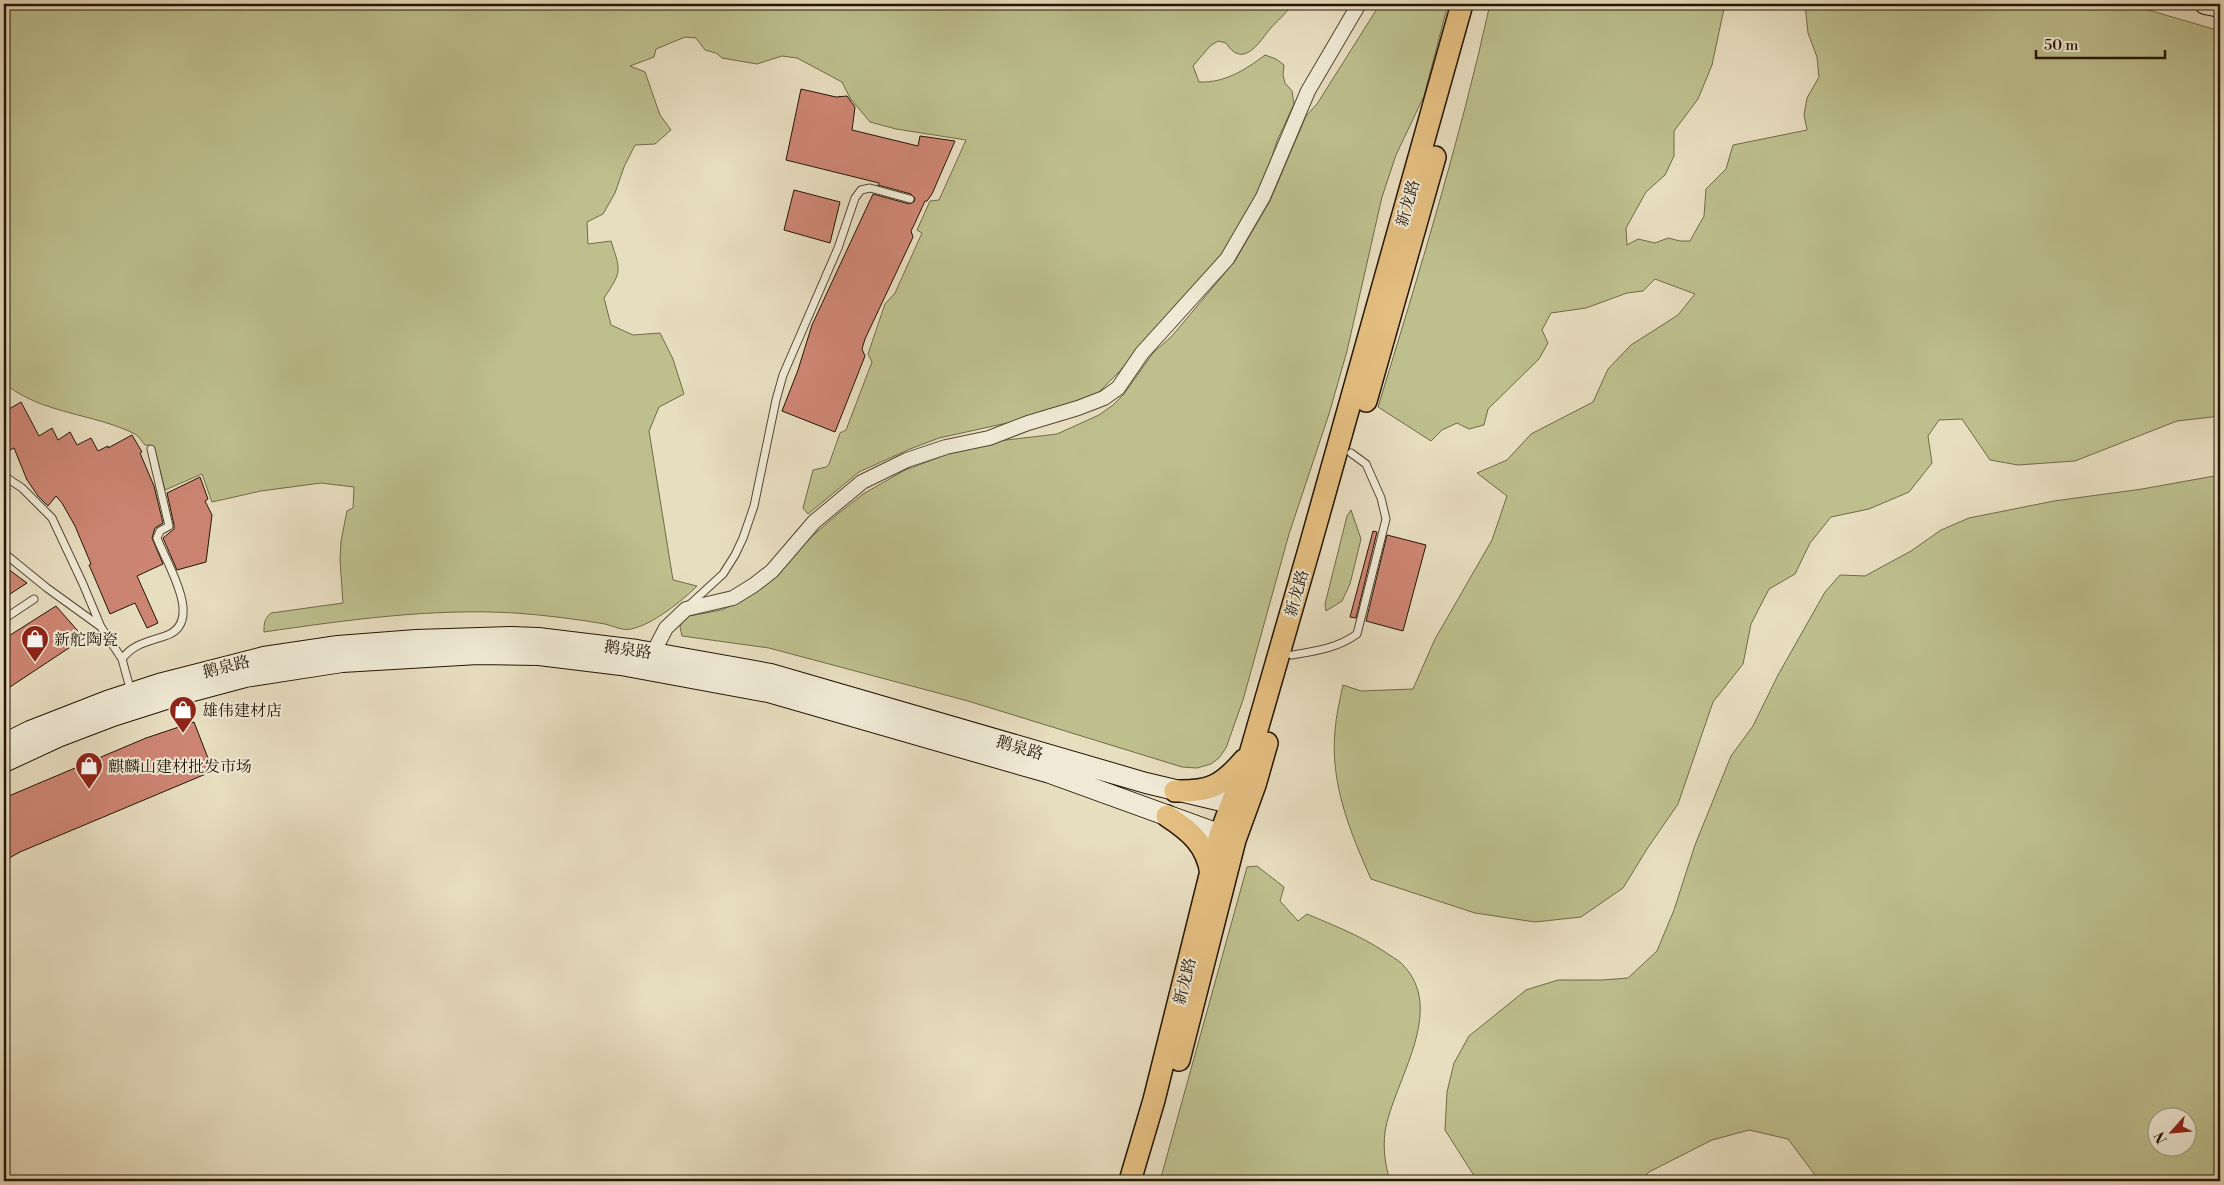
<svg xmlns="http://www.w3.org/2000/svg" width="2224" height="1185" viewBox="0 0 2224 1185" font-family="'Libre Bodoni','Noto Serif SC',serif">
<rect width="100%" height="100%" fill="#e7ddbf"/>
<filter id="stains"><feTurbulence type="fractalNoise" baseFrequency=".004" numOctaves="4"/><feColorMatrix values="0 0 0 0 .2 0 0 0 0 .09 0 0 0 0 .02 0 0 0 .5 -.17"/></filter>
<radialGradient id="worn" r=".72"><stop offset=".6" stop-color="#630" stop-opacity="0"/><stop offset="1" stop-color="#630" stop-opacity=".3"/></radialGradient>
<path fill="#bdbf8d" stroke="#706a49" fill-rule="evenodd" d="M 4,4 L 1292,4 C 1285,15 1277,21 1269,30 C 1257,46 1242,68 1226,43 L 1218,41 L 1210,46 L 1193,66 L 1199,82 C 1225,83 1245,70 1265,55 L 1276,59 L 1284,65 L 1283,75 L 1285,83 L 1292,91 L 1294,104 L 1277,141 L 1270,163 L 1256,196 L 1227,249 L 1118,373 L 1097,394 L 1016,421 L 939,438 L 910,449 L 859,472 L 808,514 L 803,508 L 813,470 L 826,467 L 829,464 L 840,433 L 846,430 L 872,362 L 868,354 L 885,304 L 895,293 L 922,233 L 917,230 L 930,201 L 939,200 L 966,140 L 896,129 L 870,122 L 850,98 L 842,82 L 797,58 L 782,56 L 757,64 L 722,58 L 716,53 L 705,50 L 696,38 L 685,37 L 656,49 L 654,57 L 630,66 L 645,72 L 660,115 L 671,130 L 655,144 L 635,145 L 624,167 L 615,193 L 603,214 L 587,222 L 588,244 L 611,241 C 621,272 622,271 604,298 L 611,325 L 633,335 L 660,333 L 673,359 L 684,394 L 659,407 L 649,431 L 673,580 L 697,586 C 682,601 652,625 631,629 C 623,631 613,626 605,624 C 576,619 544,615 515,613 C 431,608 347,620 264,632 C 264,624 264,619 271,613 L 343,603 L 340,560 L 341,541 L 347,511 L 353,508 L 354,487 L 321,483 L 261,491 L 212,502 L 202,474 L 165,490 L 155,450 L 153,446 L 145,445 C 142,442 139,436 135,434 C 93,413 41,414 4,383 Z
M 1380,4 L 1448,4 L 1424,96 L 1396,155 L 1382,197 L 1347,351 L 1329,414 L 1289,534 L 1243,700 L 1226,748 L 1219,758 L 1211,764 L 1197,768 L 1182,767 L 968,701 L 769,648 L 682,636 L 680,627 L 684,617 L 721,610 L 738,603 L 756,592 L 771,579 L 801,546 L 839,513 L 863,494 L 905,470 L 959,450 L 990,442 L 1057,434 L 1099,415 L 1113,405 L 1124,394 L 1153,353 L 1172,336 L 1235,261 L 1270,201 L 1306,116 L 1317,104 Z
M 1490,4 L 1725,4 L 1712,65 L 1698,99 L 1674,131 L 1674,156 L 1665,175 L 1646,192 L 1626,228 L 1627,245 L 1638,239 L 1655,243 L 1668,238 L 1680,241 L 1690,241 L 1704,216 L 1706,189 L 1726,169 L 1733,145 L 1807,130 L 1804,115 L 1807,98 L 1819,77 L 1817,57 L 1808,33 L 1805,4 L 2128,4 L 2220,31 L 2220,414 L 2212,417 L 2177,421 L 2075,461 L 2018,465 L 1990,460 L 1962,419 L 1939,420 L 1928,436 L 1932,463 L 1909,492 L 1869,509 L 1831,517 L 1810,543 L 1795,574 L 1769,589 L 1751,624 L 1743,664 L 1713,702 L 1678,804 L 1647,849 L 1623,888 L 1581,917 L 1535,922 L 1475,913 L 1371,879 C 1350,832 1330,783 1335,731 C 1336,715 1340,700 1343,685 L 1361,691 L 1413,689 L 1435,639 L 1492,540 L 1507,496 L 1477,473 L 1507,460 L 1531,434 L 1593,402 L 1608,369 L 1631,345 L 1678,315 L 1695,294 L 1655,279 L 1643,291 L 1627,293 L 1586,308 L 1551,313 L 1542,330 L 1548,343 L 1539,359 L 1488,409 L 1484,425 L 1469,429 L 1457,423 L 1442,430 L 1431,441 L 1378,407 C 1419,273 1460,140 1490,4 Z
M 2220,475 L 2220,1181 L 1816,1181 L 1815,1175 L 1788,1139 L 1749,1130 L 1712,1140 L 1649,1172 L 1640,1181 L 1480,1181 L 1473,1174 L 1445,1130 L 1447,1092 L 1454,1063 L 1469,1036 L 1526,990 L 1558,980 L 1602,980 L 1628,978 L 1657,951 L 1674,910 L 1695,845 L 1731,756 L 1753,726 L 1778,675 L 1825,592 L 1840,575 L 1865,576 L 1911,551 L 1941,530 L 1969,518 L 2054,501 L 2142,489 ZM 2156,1118 L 2186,1118 L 2186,1148 L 2156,1148 Z
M 1351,510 L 1361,539 L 1350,584 L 1342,601 L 1326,611 L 1325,604 L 1347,516 Z
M 1257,866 L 1284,887 L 1280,901 L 1298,921 L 1307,914 C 1335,926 1359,935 1385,952 C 1390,956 1397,959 1401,963 C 1449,1009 1393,1081 1385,1132 C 1383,1150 1385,1164 1390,1181 L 1160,1181 L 1247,867 Z"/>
<path fill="#cd8573" stroke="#241505" d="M 801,89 L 836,97 L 847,96 L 855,107 L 852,130 L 918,146 L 920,136 L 955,141 L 932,194 L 927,201 L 925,201 L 914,225 L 911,231 L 913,237 L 865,339 L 862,349 L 865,356 L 835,432 L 782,411 L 798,370 L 812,325 L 873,194 L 909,204 L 914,202 L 915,198 L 911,194 L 878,185 L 879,183 L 786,160 Z
M 794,190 L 840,202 L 830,243 L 784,230 Z
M 21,402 L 39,436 L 52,428 L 58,440 L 70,432 L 77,445 L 91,438 L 98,451 L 108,446 L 108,448 L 132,435 L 142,452 L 140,453 L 154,486 L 163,523 L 155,528 L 152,538 L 163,564 L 137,576 L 158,623 L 147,628 L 135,603 L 110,614 L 93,574 L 89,565 L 91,564 L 75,526 L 62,503 L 56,496 L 48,506 L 38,496 L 27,480 L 14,448 L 4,453 L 4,412 Z
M 200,477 L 208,499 L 205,501 L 212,515 L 206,562 L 177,570 L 163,538 L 174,529 L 174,525 L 167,493 Z
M 1373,531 L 1377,532 L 1356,618 L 1350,617 Z
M 1387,535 L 1426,545 L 1403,631 L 1366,621 Z
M 4,566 L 27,583 L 4,598 Z
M 56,606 L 84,638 L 4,691 L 4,639 Z
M 194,722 L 213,771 L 20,852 L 4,861 L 4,798 L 146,738 Z"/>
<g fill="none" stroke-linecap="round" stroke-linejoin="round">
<defs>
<path id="lane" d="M 4,476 L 22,488 L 52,518 L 83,584 L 101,627 L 122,659 L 131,692
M 4,553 L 47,588 L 101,627
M 687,607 L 723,574 L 735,555 L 743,538 L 754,506 L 776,400 L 783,375 L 838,248 L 855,198 L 861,190 L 870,188 L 910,199
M 4,619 L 34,599
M 1292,655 C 1316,651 1338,648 1357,634 L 1386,519 L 1381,498 L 1366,464 L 1351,453
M 122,659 C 133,644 147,642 165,636 C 206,623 166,563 157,538 L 160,531 L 169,526 L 151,449"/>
<path id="street" d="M 653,653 L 666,628 L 686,609 L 733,598 L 754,585 L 772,571 L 814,522 L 862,482 L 907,460 L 946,447 L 989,438 L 1028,423 L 1078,408 L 1104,398 L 1118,388 L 1142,353 L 1227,259 L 1263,197 L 1308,91 L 1359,4"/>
<path id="secondary" d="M 2205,4 L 2220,7
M 4,744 L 30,731 L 107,701 L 159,684 L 264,657 L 338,646 L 416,640 L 512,637 L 538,638 L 637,650 L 771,674 L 1146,783 L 1247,807
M 4,762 L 58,737 L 113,716 L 185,693 L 245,677 L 342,662 L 478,654 L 539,655 L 621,665 L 768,692 L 1050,773 L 1235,840"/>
<path id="primary" d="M 1366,401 L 1435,157
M 1175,791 C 1209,792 1222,786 1244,760
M 1167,816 C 1190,831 1207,845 1211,874
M 1179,1060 L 1235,840 L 1255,785 L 1267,743
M 1130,1181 L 1154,1100 L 1220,835 L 1250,754 L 1310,546 L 1462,4"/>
</defs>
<use href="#lane" stroke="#554734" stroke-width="9"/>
<use href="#street" stroke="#554734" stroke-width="16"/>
<use href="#secondary" stroke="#241505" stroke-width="22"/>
<use href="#primary" stroke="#241505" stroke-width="24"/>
<use href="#lane" stroke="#efe9d5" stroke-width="7"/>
<use href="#street" stroke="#efe9d5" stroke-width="14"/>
<use href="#secondary" stroke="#efe9d5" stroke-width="20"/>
<use href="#primary" stroke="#e4be80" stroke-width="21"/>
</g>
<defs>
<symbol id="shop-pin" viewBox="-11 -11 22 30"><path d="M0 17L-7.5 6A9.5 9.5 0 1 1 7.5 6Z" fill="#8f2418" stroke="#efe9d5"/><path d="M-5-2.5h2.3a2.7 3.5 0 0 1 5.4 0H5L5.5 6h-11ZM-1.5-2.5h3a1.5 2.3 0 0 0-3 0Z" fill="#fff"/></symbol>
</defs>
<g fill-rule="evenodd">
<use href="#shop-pin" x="19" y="623" width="32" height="43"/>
<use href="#shop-pin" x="167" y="694" width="32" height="43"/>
<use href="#shop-pin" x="73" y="750" width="32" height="43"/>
</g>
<g text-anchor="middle" stroke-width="4" stroke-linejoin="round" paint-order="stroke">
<g font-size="16" fill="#241505" stroke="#efe9d5">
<text transform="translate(1407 203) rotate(-74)" y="6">新龙路</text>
<text transform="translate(1296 593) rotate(-74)" y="6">新龙路</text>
<text transform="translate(628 649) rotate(8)" y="6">鹅泉路</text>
<text transform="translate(226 666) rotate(-14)" y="6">鹅泉路</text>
<text transform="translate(1020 747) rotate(17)" y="6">鹅泉路</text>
<text transform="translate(1184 981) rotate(-76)" y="6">新龙路</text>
</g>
<g font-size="16" fill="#241505" stroke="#efe9d5" text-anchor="start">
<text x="54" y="645">新舵陶瓷</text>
<text x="202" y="716">雄伟建材店</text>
<text x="108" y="772">麒麟山建材批发市场</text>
</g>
</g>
<rect width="2224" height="1185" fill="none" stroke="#e7ddbf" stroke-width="20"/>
<rect x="5" y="5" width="2214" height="1175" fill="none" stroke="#241505" stroke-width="2.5"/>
<rect x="10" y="10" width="2204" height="1165" fill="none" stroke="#241505"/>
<g transform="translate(2172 1132) rotate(243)"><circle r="24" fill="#efe9d5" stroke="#9e9482"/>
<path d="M0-4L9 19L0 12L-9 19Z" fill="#8f2418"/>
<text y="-8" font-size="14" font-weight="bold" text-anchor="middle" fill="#241505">N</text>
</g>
<path d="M2036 50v8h129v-8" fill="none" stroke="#241505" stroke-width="2.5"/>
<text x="2044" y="50" font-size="15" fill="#241505" stroke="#efe9d5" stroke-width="4" paint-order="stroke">50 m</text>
<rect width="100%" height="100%" filter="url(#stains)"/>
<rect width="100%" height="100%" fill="url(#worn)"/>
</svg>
